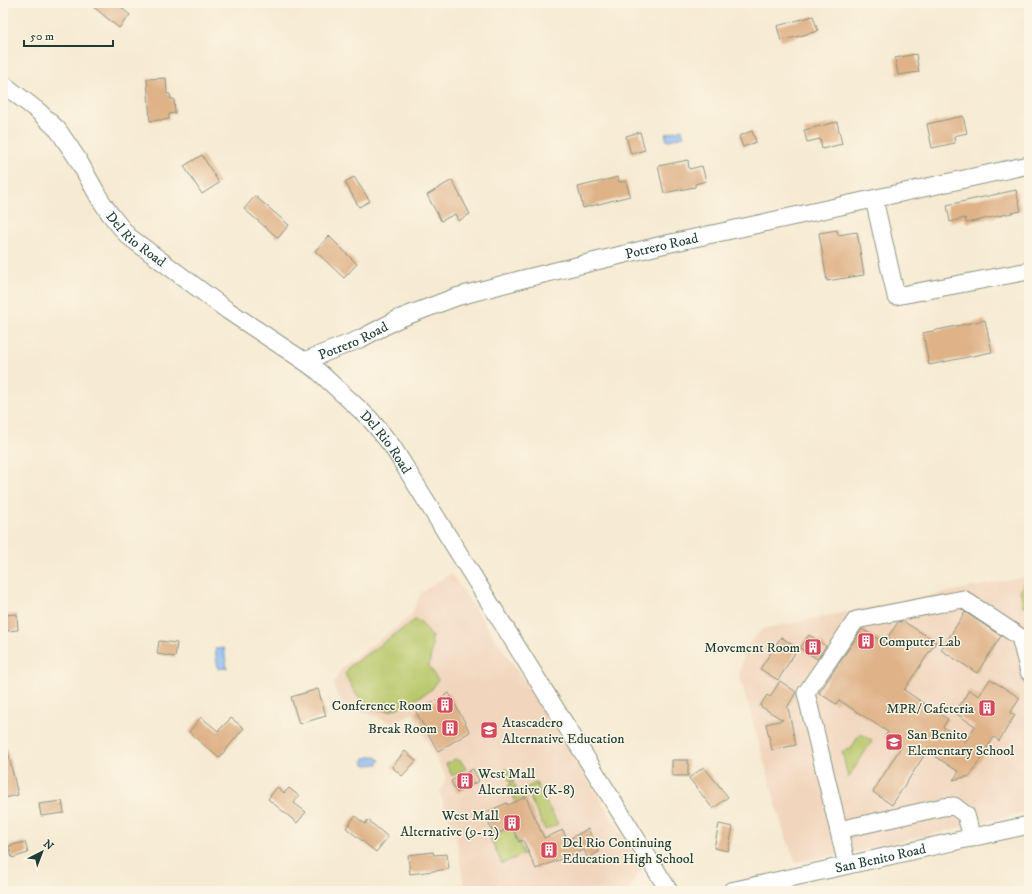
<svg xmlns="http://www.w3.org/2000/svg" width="1032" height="894" viewBox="0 0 1032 894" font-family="'IM FELL DW Pica',serif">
<rect width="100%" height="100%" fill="#fcf5e5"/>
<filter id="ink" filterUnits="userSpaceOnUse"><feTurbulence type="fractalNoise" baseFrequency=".025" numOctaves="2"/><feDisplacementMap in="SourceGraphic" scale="8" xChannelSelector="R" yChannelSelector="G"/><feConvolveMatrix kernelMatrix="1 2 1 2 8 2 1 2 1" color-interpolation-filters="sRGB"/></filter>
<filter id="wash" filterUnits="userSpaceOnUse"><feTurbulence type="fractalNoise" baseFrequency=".012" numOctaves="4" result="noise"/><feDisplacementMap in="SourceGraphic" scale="16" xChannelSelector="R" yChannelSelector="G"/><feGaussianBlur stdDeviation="0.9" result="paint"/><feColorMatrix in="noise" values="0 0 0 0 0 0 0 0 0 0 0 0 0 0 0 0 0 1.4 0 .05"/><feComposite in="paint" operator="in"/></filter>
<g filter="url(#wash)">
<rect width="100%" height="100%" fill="#f6ead2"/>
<path fill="#f1d5bd" d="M 451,573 L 562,737 L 643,868 L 627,891 L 465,891 L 455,829 L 446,813 L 440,792 L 446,777 L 413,713 L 392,723 L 342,703 L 337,694 L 334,684 L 338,674 L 345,665 L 411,616 L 421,593 Z
M 1029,576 L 1029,811 L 863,850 L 796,862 L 784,832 L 739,673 L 747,645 L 762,629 Z"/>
<path fill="#b8c86b" stroke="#6c8250" d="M 1029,582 L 1029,606 L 1023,606 L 1020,589 L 1025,583 Z
M 415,620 L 421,622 L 432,637 L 432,647 L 429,666 L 438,680 L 432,689 L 413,701 L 390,711 L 372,709 L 355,693 L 345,674 L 350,666 Z
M 860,733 L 872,741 L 848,778 L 842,751 L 851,749 Z
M 455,759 L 461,761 L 466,769 L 452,776 L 446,764 Z
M 506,769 L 508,770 L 517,790 L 519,791 L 536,783 L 558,824 L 545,830 L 529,796 L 516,802 L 508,786 L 511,784 L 505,771 Z
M 513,827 L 524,854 L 502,864 L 490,837 Z"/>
<path fill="#88b7f3" stroke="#547a94" d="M 682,129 L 684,136 L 667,141 L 665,134 Z
M 224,648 L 227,668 L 218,669 L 215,649 Z
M 376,756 L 380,760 L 378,764 L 367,765 L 364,764 L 363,761 L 364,758 Z"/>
<g id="blocks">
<path fill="#dfb288" d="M 89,3 L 116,3 L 130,15 L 119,28 Z
M 813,16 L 818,31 L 781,41 L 777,26 Z
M 916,54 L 919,72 L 898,75 L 895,58 Z
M 166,78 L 167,94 L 170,94 L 171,99 L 174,99 L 175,113 L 169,114 L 169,119 L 150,121 L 147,79 Z
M 963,116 L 967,133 L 954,136 L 955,143 L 932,148 L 927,124 Z
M 837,122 L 842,144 L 822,149 L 820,139 L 807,142 L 804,130 Z
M 752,131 L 756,142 L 743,147 L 739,136 Z
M 640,132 L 645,150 L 631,154 L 626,136 Z
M 202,155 L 219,183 L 202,194 L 184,166 Z
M 688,160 L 689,169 L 702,166 L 706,181 L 695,184 L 695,187 L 664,193 L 658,166 Z
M 354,177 L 370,201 L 359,207 L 345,182 Z
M 618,177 L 619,182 L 626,181 L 630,196 L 583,208 L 578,187 Z
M 452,180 L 470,214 L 458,221 L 455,214 L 441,221 L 427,195 Z
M 1016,190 L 1021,211 L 966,223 L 965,218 L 950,222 L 947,205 Z
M 255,196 L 289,225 L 278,238 L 244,209 Z
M 837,230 L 838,235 L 857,232 L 864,275 L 827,281 L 819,233 Z
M 329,236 L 357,264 L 344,278 L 315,251 Z
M 985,320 L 992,352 L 929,365 L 923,333 Z
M 965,612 L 1001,636 L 977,673 L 941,650 Z
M 17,614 L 18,630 L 7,631 L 5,615 Z
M 903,621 L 936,642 L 904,690 L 948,719 L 943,727 L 965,742 L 975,726 L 955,713 L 969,690 L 979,696 L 990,679 L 1020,698 L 1010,713 L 1015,715 L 999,741 L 994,737 L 970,776 L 953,780 L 959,772 L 927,751 L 892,805 L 873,792 L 901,747 L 885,737 L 888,732 L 839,700 L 836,704 L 819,693 L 862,629 L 884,643 L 898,622 Z
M 809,635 L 826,646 L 817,659 L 800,648 Z
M 781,637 L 798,648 L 778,680 L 760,669 Z
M 159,641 L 177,643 L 175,657 L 157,654 Z
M 780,681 L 796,692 L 787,708 L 788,708 L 796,745 L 772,750 L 766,724 L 783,720 L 760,706 L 767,695 L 770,697 Z
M 318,689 L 326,716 L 299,724 L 291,697 Z
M 449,693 L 470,732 L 438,751 L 416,712 Z
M 201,717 L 218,731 L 231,718 L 244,728 L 219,758 L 189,732 Z
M 7,748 L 18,795 L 5,798 L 3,790 L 3,749 Z
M 405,751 L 416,761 L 402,776 L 392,767 Z
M 672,760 L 688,760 L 688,776 L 672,776 Z
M 704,767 L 728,797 L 713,809 L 689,778 Z
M 473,769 L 479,781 L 457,793 L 451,781 Z
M 277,787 L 284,793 L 289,788 L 299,796 L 294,803 L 306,812 L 297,823 L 268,799 Z
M 526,797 L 544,838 L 563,830 L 567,840 L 588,829 L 599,852 L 588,858 L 584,850 L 536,869 L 523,840 L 519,842 L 512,827 L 494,835 L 484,813 L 507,803 L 508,805 Z
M 62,801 L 64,813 L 41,816 L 39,804 Z
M 355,816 L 365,824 L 368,820 L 388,837 L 376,852 L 346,828 Z
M 719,824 L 733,827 L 728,851 L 714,848 Z
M 25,842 L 28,853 L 12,858 L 9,846 Z
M 433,852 L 434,855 L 447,854 L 449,869 L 410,874 L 408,855 Z"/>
</g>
</g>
<g filter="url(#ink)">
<use href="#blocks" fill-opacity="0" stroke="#8a9483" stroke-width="1"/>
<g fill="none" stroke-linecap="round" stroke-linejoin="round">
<defs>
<g id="minor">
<path id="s1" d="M 3,84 L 38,111 L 58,130 L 77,158 L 100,199 L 110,214 L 128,236 L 227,310 L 304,361 L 319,372 L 370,419 L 392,446 L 669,891"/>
<path d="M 874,199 L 896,296 L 1029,271"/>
<path id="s2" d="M 304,361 L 360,339 L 398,319 L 456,297 L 523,279 L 662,245 L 1029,165"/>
<path d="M 839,830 L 943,807 L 954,806 L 966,815 L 972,838"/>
<path d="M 847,865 L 806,693 L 856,620 L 963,599 L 1020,637 L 1029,672"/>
<path id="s3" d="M 731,891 L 1029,825"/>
</g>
</defs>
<use href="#minor" stroke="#8a9483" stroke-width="19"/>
<use href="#minor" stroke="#fff" stroke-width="17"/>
</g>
</g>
<defs>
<symbol id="building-square" viewBox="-11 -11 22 22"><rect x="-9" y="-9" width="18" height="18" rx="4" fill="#d1495b" stroke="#fcf5e5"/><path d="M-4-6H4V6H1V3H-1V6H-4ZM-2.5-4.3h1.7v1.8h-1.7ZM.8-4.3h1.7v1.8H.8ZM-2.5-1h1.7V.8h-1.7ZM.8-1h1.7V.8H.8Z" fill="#fff"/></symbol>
<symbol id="school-square" viewBox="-11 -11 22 22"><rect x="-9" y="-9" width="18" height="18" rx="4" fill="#d1495b" stroke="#fcf5e5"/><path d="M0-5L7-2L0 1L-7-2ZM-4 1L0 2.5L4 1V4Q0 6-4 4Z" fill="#fff"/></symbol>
</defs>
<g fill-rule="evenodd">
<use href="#building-square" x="856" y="631" width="20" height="20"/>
<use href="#building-square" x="803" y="637" width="20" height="20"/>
<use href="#building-square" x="435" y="695" width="20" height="20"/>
<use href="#building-square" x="977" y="698" width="20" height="20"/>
<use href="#building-square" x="440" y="718" width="20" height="20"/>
<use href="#school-square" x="479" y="720" width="20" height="20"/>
<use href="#school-square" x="884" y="732" width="20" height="20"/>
<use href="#building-square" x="455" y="771" width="20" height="20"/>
<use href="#building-square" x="502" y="813" width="20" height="20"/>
<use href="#building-square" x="539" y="840" width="20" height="20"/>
</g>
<g text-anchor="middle" stroke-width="3" stroke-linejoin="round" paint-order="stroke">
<g font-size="14" fill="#1f3d34" stroke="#fcf5e5">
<text dy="5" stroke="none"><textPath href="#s1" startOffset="207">Del Rio Road</textPath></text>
<text dy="5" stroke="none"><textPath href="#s2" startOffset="377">Potrero Road</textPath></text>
<text dy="5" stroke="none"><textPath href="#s2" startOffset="53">Potrero Road</textPath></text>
<text dy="5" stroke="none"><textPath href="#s1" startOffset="531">Del Rio Road</textPath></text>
<text dy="5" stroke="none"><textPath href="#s3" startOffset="153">San Benito Road</textPath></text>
</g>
<g font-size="14" fill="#1f3d34" stroke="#fcf5e5" text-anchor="start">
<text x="879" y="646">Computer Lab</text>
<text x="800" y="652" text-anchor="end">Movement Room</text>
<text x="432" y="710" text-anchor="end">Conference Room</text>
<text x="974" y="713" text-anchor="end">MPR/ Cafeteria</text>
<text x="502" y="727">Atascadero<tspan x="502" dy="16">Alternative Education</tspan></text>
<text x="437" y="733" text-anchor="end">Break Room</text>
<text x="907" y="739">San Benito<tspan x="907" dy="16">Elementary School</tspan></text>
<text x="478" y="778">West Mall<tspan x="478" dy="16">Alternative (K-8)</tspan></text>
<text x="499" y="820" text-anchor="end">West Mall<tspan x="499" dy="16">Alternative (9-12)</tspan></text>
<text x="562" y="847">Del Rio Continuing<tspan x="562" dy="16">Education High School</tspan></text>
</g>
</g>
<rect width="1032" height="894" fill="none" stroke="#fcf5e5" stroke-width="16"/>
<g transform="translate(42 852) rotate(42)" stroke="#fcf5e5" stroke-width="3" paint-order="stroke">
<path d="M0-3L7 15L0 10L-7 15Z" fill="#1f3d34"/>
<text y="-6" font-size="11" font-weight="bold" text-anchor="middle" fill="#1f3d34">N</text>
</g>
<path d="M24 40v6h89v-6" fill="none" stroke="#1f3d34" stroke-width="2"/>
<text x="30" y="40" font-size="12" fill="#1f3d34" stroke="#fcf5e5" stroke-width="3" paint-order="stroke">50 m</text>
</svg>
